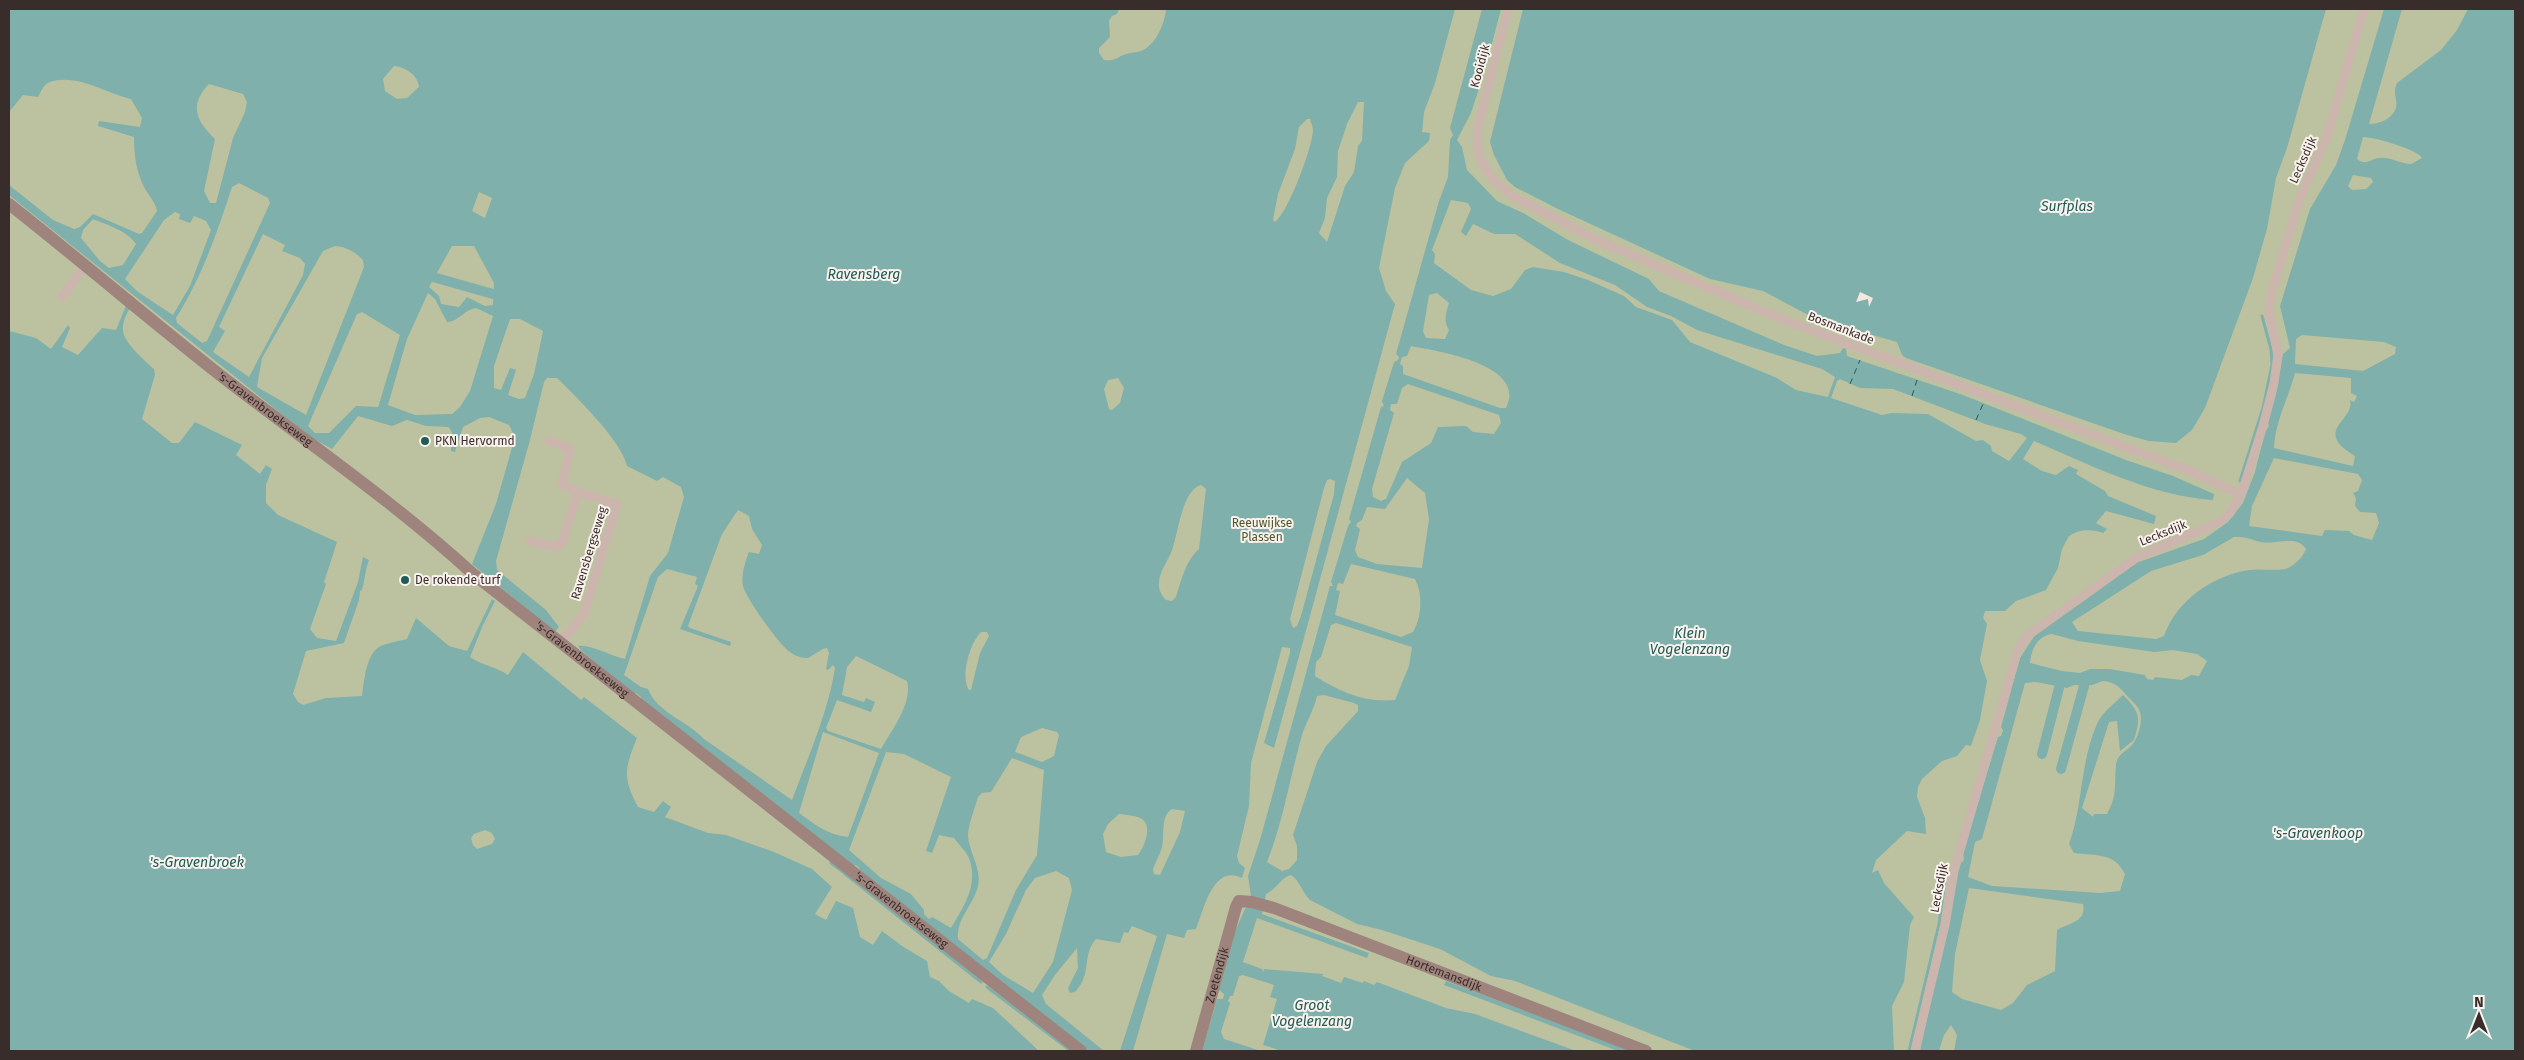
<svg xmlns="http://www.w3.org/2000/svg" width="2524" height="1060" viewBox="0 0 2524 1060" font-family="'Fira Sans',sans-serif">
<rect width="100%" height="100%" fill="#f3e7e0"/>
<path fill="#bcc2a0" d="M 9,9 L 2515,9 L 2515,1051 L 9,1051 Z"/>
<path fill="#7fb0ab" fill-rule="evenodd" d="M 9,9 L 1119,9 L 1117,14 L 1112,16 L 1109,21 L 1110,37 L 1099,48 L 1099,53 L 1104,60 C 1114,62 1117,57 1126,54 C 1132,52 1139,53 1145,49 C 1157,42 1165,22 1166,9 L 1455,9 L 1435,83 L 1424,112 L 1422,132 L 1430,133 L 1429,141 L 1405,163 L 1395,188 L 1379,268 L 1386,291 L 1395,304 L 1274,748 L 1264,743 L 1290,653 L 1290,648 L 1282,647 L 1251,763 L 1249,806 L 1237,856 L 1239,863 L 1245,868 L 1242,878 C 1213,864 1204,909 1196,929 L 1187,930 L 1184,938 L 1167,934 L 1133,1051 L 1120,1051 L 1157,936 L 1132,926 L 1128,933 L 1124,932 L 1120,943 L 1096,939 C 1081,956 1093,973 1075,992 L 1070,993 L 1068,988 L 1078,968 L 1077,948 L 1055,975 L 1042,995 L 1046,1004 L 1104,1051 L 1089,1051 L 860,873 L 860,869 L 856,865 L 852,866 L 641,701 L 641,697 L 636,693 L 633,695 L 582,651 L 578,646 C 591,644 610,656 625,659 L 650,576 L 668,553 L 684,497 L 681,487 L 663,477 L 657,481 L 627,466 C 621,440 577,398 557,378 L 547,378 L 544,382 L 530,440 L 496,561 L 497,570 L 546,610 L 559,627 L 555,632 L 472,564 L 496,504 L 515,437 L 509,425 L 489,417 L 480,418 L 463,427 L 455,452 L 451,451 L 452,433 L 449,427 L 426,426 L 407,420 L 392,426 L 358,416 L 332,449 L 314,439 L 284,416 L 9,195 L 9,185 L 53,220 L 74,229 L 80,227 L 93,214 L 139,234 L 142,233 L 157,211 C 155,201 149,196 144,187 C 136,171 134,154 134,137 L 98,126 L 99,121 L 140,127 L 142,118 L 131,99 C 106,93 76,73 50,82 C 44,84 41,91 38,97 L 23,95 L 9,112 ZM 394,66 C 405,67 418,75 419,87 L 407,98 L 397,99 L 385,91 L 383,79 ZM 209,84 L 243,94 L 247,102 L 245,112 L 233,138 L 216,203 L 210,203 L 204,191 L 215,139 C 197,121 188,106 209,84 ZM 1358,102 L 1364,102 L 1362,141 L 1358,146 L 1354,172 L 1345,186 L 1327,242 L 1319,233 L 1325,218 L 1327,198 L 1337,177 L 1338,151 L 1347,124 ZM 1307,119 L 1310,119 C 1311,123 1313,127 1313,131 C 1312,148 1288,213 1275,222 L 1273,220 L 1278,194 L 1295,149 L 1299,127 ZM 239,183 L 268,198 L 270,203 L 207,341 L 202,343 L 177,323 L 176,318 C 202,277 217,233 232,187 ZM 479,192 L 492,198 L 485,218 L 472,211 ZM 175,212 L 180,214 L 179,219 L 190,223 L 194,216 L 206,221 L 211,230 L 190,286 L 173,315 L 138,292 L 125,279 L 164,220 ZM 93,219 C 107,225 128,231 136,244 L 123,265 L 109,268 L 100,261 L 81,238 L 83,230 ZM 263,234 L 285,245 L 282,251 L 300,258 L 305,264 L 303,275 L 249,377 L 213,352 L 225,331 L 219,327 ZM 335,246 C 347,247 355,252 363,260 L 364,267 L 306,415 L 257,387 L 262,358 L 323,251 ZM 452,246 L 474,246 L 494,283 L 493,305 L 485,306 L 467,297 L 459,307 L 441,304 L 439,296 L 429,287 ZM 428,293 L 435,299 L 447,322 C 458,322 465,309 476,308 L 493,316 L 470,391 L 460,407 L 452,414 L 415,415 L 388,405 L 407,339 ZM 362,312 L 400,335 L 379,404 L 378,407 L 356,406 L 329,433 L 315,433 L 308,426 L 357,314 ZM 510,319 L 520,319 L 543,331 L 534,374 L 525,398 L 519,399 L 508,395 L 516,370 L 510,368 L 501,390 L 494,388 L 494,366 ZM 1118,378 L 1124,388 L 1120,403 L 1112,410 L 1109,409 L 1104,389 L 1108,380 ZM 1330,479 L 1335,481 L 1334,494 L 1301,616 L 1297,626 L 1293,628 L 1290,619 L 1324,488 L 1327,480 ZM 1201,485 L 1206,489 L 1199,549 C 1186,560 1181,581 1176,597 L 1172,601 L 1166,600 C 1162,596 1158,589 1159,583 C 1159,572 1168,561 1172,550 C 1178,534 1182,490 1201,485 ZM 738,510 L 749,516 L 752,529 L 762,545 L 759,554 L 749,552 C 745,562 741,575 743,586 C 746,598 779,645 790,652 C 795,656 801,658 808,658 L 823,649 L 827,648 L 829,653 L 826,669 L 828,670 L 833,665 L 835,668 C 828,713 808,757 792,800 L 704,739 C 688,721 657,713 648,689 L 641,687 L 624,675 L 658,577 L 667,569 L 697,577 L 695,584 L 698,586 L 680,629 L 730,646 L 731,642 L 690,628 L 688,626 L 722,534 ZM 981,632 L 987,632 L 989,636 L 980,653 L 971,690 L 969,690 C 960,676 970,643 981,632 ZM 856,656 L 907,681 C 913,703 891,731 881,749 L 828,731 L 826,728 L 837,700 L 871,712 L 875,702 L 866,698 L 864,702 L 842,695 L 847,667 ZM 1042,728 L 1057,732 L 1059,735 L 1054,756 L 1042,762 L 1015,752 L 1021,737 ZM 823,732 L 879,753 L 848,837 C 828,835 814,824 799,813 ZM 886,752 L 904,754 L 951,777 L 926,851 L 932,853 L 939,835 L 954,838 C 959,845 968,853 970,861 C 978,886 963,908 951,928 L 932,917 L 929,919 L 924,914 L 924,910 L 911,894 L 881,878 L 849,850 ZM 1012,758 L 1044,770 L 1037,855 L 1016,890 L 987,958 L 983,960 L 958,939 C 956,919 974,904 978,886 C 982,867 968,852 968,834 C 969,822 975,808 978,797 L 982,793 L 991,792 ZM 1172,809 L 1185,811 L 1180,832 L 1160,875 L 1154,874 L 1153,869 C 1156,862 1160,854 1162,847 C 1165,835 1160,816 1172,809 ZM 1119,814 C 1126,815 1136,815 1142,819 C 1153,827 1144,847 1138,855 L 1121,857 L 1106,852 L 1103,834 L 1108,824 ZM 1056,871 L 1069,878 L 1072,890 L 1053,962 L 1033,993 L 1003,975 L 989,962 L 1006,934 L 1026,890 L 1035,878 Z
M 1482,9 L 1501,9 L 1485,70 L 1471,113 L 1457,140 L 1462,147 L 1467,170 L 1497,201 L 1523,213 L 1568,240 L 1649,279 L 1659,291 L 1784,345 L 1817,356 L 1840,353 L 1843,348 L 1846,349 L 1847,356 L 1963,395 L 2126,460 L 2173,476 L 2214,494 L 2213,500 C 2152,496 2090,465 2034,441 L 2023,459 L 2042,471 L 2056,475 L 2069,466 L 2078,470 L 2076,474 L 2105,491 L 2108,496 L 2156,516 L 2154,524 L 2106,511 L 2096,523 L 2107,529 L 2103,533 C 2092,529 2079,529 2069,536 L 2062,549 L 2058,568 L 2046,590 L 2016,601 L 2005,611 L 1985,611 L 1983,618 L 1987,624 L 1980,660 L 1987,681 L 1980,720 L 1971,746 L 1966,745 L 1957,756 L 1942,761 L 1922,779 L 1918,787 L 1917,797 L 1925,818 L 1926,834 L 1907,831 L 1876,860 L 1872,873 L 1878,870 L 1884,883 L 1914,917 L 1910,925 L 1904,982 L 1892,1006 L 1894,1051 L 1695,1051 L 1515,981 L 1491,976 L 1440,949 L 1382,930 L 1357,924 L 1310,900 C 1302,892 1300,881 1291,875 C 1280,878 1276,890 1266,894 L 1262,914 L 1369,953 L 1367,958 L 1257,918 L 1243,962 L 1262,969 L 1263,972 L 1264,969 L 1323,974 L 1322,976 L 1341,983 L 1344,977 L 1363,983 L 1364,981 L 1374,985 L 1377,982 L 1446,1008 L 1475,1014 L 1576,1051 L 1282,1051 L 1263,1045 L 1277,999 L 1270,997 L 1274,985 L 1243,975 L 1239,976 L 1233,996 L 1230,996 L 1228,1001 L 1230,1003 L 1221,1032 L 1224,1039 L 1261,1051 L 1202,1051 L 1217,999 L 1223,999 L 1224,994 L 1219,990 L 1235,931 L 1251,896 L 1248,876 L 1260,840 L 1330,586 L 1333,586 L 1331,582 L 1348,526 L 1351,522 L 1349,519 L 1381,407 L 1384,406 L 1382,401 L 1394,362 L 1398,360 L 1399,357 L 1396,354 L 1439,201 L 1448,177 L 1450,140 L 1453,135 L 1450,128 ZM 1451,200 L 1468,203 L 1471,209 L 1461,232 L 1466,236 L 1473,224 L 1494,234 L 1515,234 L 1560,263 L 1615,285 L 1647,307 L 1671,316 L 1697,330 L 1822,369 L 1835,377 L 1828,397 L 1796,390 L 1777,378 L 1690,342 L 1672,320 L 1636,307 L 1624,296 L 1588,280 L 1564,272 L 1533,267 L 1525,270 L 1511,289 L 1493,296 L 1471,290 L 1434,263 L 1435,254 L 1432,250 ZM 1437,293 L 1449,303 C 1446,313 1443,321 1449,330 L 1445,339 L 1426,338 L 1423,331 L 1429,295 ZM 1411,346 C 1436,351 1528,364 1506,408 L 1500,408 L 1403,374 L 1403,366 L 1400,364 L 1402,357 L 1407,356 ZM 1840,379 L 1860,388 L 1893,389 L 1985,424 L 2021,434 L 2027,438 L 2009,461 L 1992,451 L 1991,446 L 1983,440 L 1976,441 L 1928,414 L 1892,413 L 1882,415 L 1831,398 L 1837,381 ZM 1408,384 L 1499,415 L 1501,423 L 1494,434 L 1473,432 L 1466,426 L 1438,427 L 1431,443 L 1402,462 L 1386,499 L 1381,501 L 1373,497 L 1372,489 L 1394,413 L 1390,410 L 1391,404 L 1397,404 L 1402,388 ZM 1407,478 L 1425,493 L 1429,519 L 1422,568 L 1377,564 L 1358,557 L 1355,550 L 1360,529 L 1356,526 L 1357,523 L 1362,520 L 1367,507 L 1385,509 ZM 1351,564 L 1415,579 C 1423,594 1422,617 1413,632 L 1401,637 L 1335,615 L 1340,591 L 1336,590 L 1338,583 L 1343,584 ZM 1336,623 L 1412,647 L 1409,666 L 1395,700 C 1365,703 1340,692 1315,676 L 1316,662 L 1321,657 L 1331,625 ZM 1324,695 L 1354,703 L 1358,705 L 1358,711 L 1326,746 L 1317,762 L 1293,835 L 1297,846 L 1297,860 L 1289,869 L 1282,871 L 1267,862 C 1283,822 1290,777 1302,735 C 1306,722 1314,710 1317,696 Z
M 1523,9 L 2326,9 L 2287,148 L 2276,178 L 2267,229 L 2253,278 L 2205,408 L 2192,430 L 2176,443 L 2149,441 L 2127,435 L 1906,358 L 1902,355 L 1897,342 L 1862,332 L 1856,328 L 1843,330 L 1831,327 L 1763,291 L 1710,279 L 1558,209 L 1515,187 L 1507,180 L 1494,155 L 1490,142 Z
M 2384,9 L 2402,9 L 2369,124 C 2380,124 2392,119 2396,108 C 2398,99 2392,94 2397,83 L 2441,50 L 2457,30 L 2468,9 L 2515,9 L 2515,1051 L 1954,1051 L 1957,1035 L 1951,1025 L 1944,1035 L 1939,1051 L 1920,1051 L 1960,864 L 1964,860 L 1963,852 L 1998,737 L 2001,736 L 2003,730 L 2001,727 L 2020,658 L 2035,635 L 2136,563 L 2204,539 L 2228,522 L 2243,503 L 2255,472 L 2265,432 L 2269,426 L 2268,423 L 2276,394 L 2283,354 L 2290,348 L 2280,306 L 2310,209 L 2336,165 L 2345,140 ZM 2363,137 C 2374,137 2417,149 2422,158 L 2411,164 C 2401,164 2389,156 2379,158 C 2370,159 2367,166 2357,159 ZM 2353,175 L 2371,178 L 2373,182 L 2366,189 L 2352,190 L 2348,186 ZM 2302,335 L 2384,342 L 2396,347 L 2395,354 L 2363,371 L 2295,364 L 2296,339 ZM 2295,373 L 2351,378 L 2351,393 L 2357,396 L 2354,402 L 2350,400 C 2356,420 2311,430 2355,456 L 2353,466 L 2274,448 C 2275,422 2288,399 2295,373 ZM 2274,458 L 2358,474 L 2362,480 L 2358,491 L 2353,493 L 2356,498 L 2355,506 L 2360,512 L 2376,513 L 2379,523 L 2372,540 L 2354,535 L 2349,531 L 2325,530 L 2322,536 L 2249,526 L 2252,506 ZM 2234,537 C 2248,537 2248,539 2261,542 C 2274,545 2297,534 2306,549 C 2303,557 2296,564 2288,568 C 2278,572 2261,568 2249,570 C 2212,576 2177,600 2164,636 L 2156,639 L 2078,631 L 2072,622 L 2151,571 L 2203,555 ZM 2052,634 L 2078,641 L 2154,652 L 2173,650 L 2197,654 L 2207,661 L 2199,676 L 2191,675 L 2182,680 L 2155,677 L 2153,680 L 2147,679 L 2145,675 L 2110,669 L 2090,669 L 2080,673 L 2062,671 L 2030,663 C 2031,650 2037,636 2052,634 ZM 2103,681 C 2116,682 2120,688 2128,697 C 2132,701 2138,706 2140,712 C 2143,721 2138,738 2132,745 C 2126,752 2117,754 2116,765 C 2114,785 2118,794 2107,814 L 2094,814 L 2093,817 L 2082,808 L 2109,722 L 2117,721 L 2120,751 L 2134,740 C 2141,717 2140,712 2123,695 C 2114,704 2102,712 2097,724 C 2080,762 2083,806 2069,844 L 2074,853 C 2096,856 2114,852 2125,874 L 2120,891 L 2100,893 L 1992,886 L 1968,877 L 1975,842 L 1982,839 L 2025,683 L 2036,682 L 2067,688 L 2074,685 L 2092,685 ZM 1969,888 L 2083,904 C 2087,922 2069,923 2057,930 L 2055,971 L 2027,985 L 2013,1003 L 2001,1010 L 1962,999 L 1952,992 L 1955,954 Z
M 127,303 L 130,307 C 127,314 122,322 123,330 C 123,342 145,361 154,369 L 155,375 L 142,419 L 172,443 L 179,443 L 195,422 L 242,445 L 236,455 L 260,474 L 266,465 L 272,469 L 266,485 L 266,503 L 278,515 L 337,542 L 324,582 L 326,584 L 310,629 L 317,638 L 336,641 L 358,582 L 363,557 L 369,560 C 365,570 365,580 362,590 L 360,591 L 359,600 L 344,643 L 306,651 L 293,694 L 298,702 L 303,705 L 326,698 L 362,696 C 364,682 366,655 379,647 C 387,643 399,641 407,639 L 416,618 L 449,646 L 467,651 L 492,599 L 495,601 L 483,625 L 470,657 C 483,666 495,666 508,675 L 523,652 L 581,700 L 584,697 L 637,738 C 625,768 622,777 638,807 L 654,812 L 663,801 L 671,807 L 665,817 L 708,833 L 726,835 L 774,852 L 812,869 L 832,887 L 815,914 L 826,920 L 836,901 L 853,908 L 860,937 L 873,945 L 882,931 L 902,946 L 927,961 L 930,977 L 939,981 L 949,991 L 969,1003 L 972,999 L 993,1008 L 1039,1051 L 9,1051 L 9,331 L 36,338 L 51,349 L 68,325 L 70,328 L 62,347 L 78,355 L 102,328 L 116,330 ZM 485,830 L 492,833 L 495,839 L 492,844 L 477,849 L 473,845 L 471,838 L 474,834 Z
M 1446,981 L 1633,1051 L 1618,1051 L 1444,985 Z"/>
<path fill="#f3e7e0" d="M 1860,292 L 1873,298 L 1869,307 L 1868,299 L 1856,302 Z"/>
<g fill="none" stroke-linecap="round" stroke-linejoin="round">
<path stroke="#7fb0ab" stroke-width="3" d="M 2240,481 L 2263,408 L 2272,365 L 2271,349 L 2262,316
M 831,863 L 843,872
M 844,873 L 981,982
M 987,987 L 1071,1051
M 1909,1051 L 1939,924 L 1946,873"/>
<path stroke="#7fb0ab" stroke-width="10" d="M 433,277 L 493,294
M 2042,754 L 2059,688
M 2061,769 L 2084,686"/>
<path stroke="#205b56" stroke-width="1" stroke-dasharray="6 5" stroke-linecap="butt" d="M 1850,384 L 1860,360
M 1912,396 L 1917,380
M 1976,420 L 1983,404"/>
<path stroke="#cbb5ac" stroke-width="9" d="M 1508,9 L 1477,130 L 1478,151 L 1482,162 L 1495,182 L 1514,197 L 1599,241 L 1784,320 L 2193,472 L 2241,495
M 62,297 L 85,266
M 549,441 L 570,449 L 562,484 L 578,492 L 617,504 L 584,614 L 561,642
M 530,541 L 557,547 L 562,542 L 578,492
M 1915,1051 L 1945,925 L 1954,871 L 2018,649 L 2027,636 L 2136,558 L 2221,521 L 2230,513 L 2241,495 L 2263,426 L 2274,383 L 2278,354 L 2269,312 L 2271,294 L 2299,200 L 2326,139 L 2364,9"/>
<g stroke="#9f847d" stroke-width="12">
<path id="s1" d="M 9,204 C 80,260 149,319 220,375 C 305,441 393,501 472,573 L 1081,1051"/>
<path id="s2" d="M 1196,1051 L 1236,907 L 1239,901 L 1252,902 L 1274,908 L 1646,1051"/>
</g>
</g>
<g fill="#205b56" stroke="#faf2ed" stroke-width="2">
<circle cx="425" cy="441" r="5"/>
<circle cx="405" cy="580" r="5"/>
</g>
<g text-anchor="middle" stroke-width="4" stroke-linejoin="round" paint-order="stroke">
<g font-size="12" fill="#392d2b" stroke="#faf2ed">
<text transform="translate(1480 66) rotate(-75)" y="4">Kooidijk</text>
<text transform="translate(2303 160) rotate(-66)" y="4">Lecksdijk</text>
<text transform="translate(1841 328) rotate(21)" y="4">Bosmankade</text>
<text dy="4" stroke="none"><textPath href="#s1" startOffset="328">'s-Gravenbroekseweg</textPath></text>
<text transform="translate(2163 533) rotate(-22)" y="4">Lecksdijk</text>
<text transform="translate(589 553) rotate(-73)" y="4">Ravensbergseweg</text>
<text dy="4" stroke="none"><textPath href="#s1" startOffset="732">'s-Gravenbroekseweg</textPath></text>
<text transform="translate(1939 888) rotate(-79)" y="4">Lecksdijk</text>
<text dy="4" stroke="none"><textPath href="#s1" startOffset="1138">'s-Gravenbroekseweg</textPath></text>
<text dy="4" stroke="none"><textPath href="#s2" startOffset="374">Hortemansdijk</textPath></text>
<text dy="4" stroke="none"><textPath href="#s2" startOffset="79">Zoetendijk</textPath></text>
</g>
<g font-size="12" fill="#392d2b" stroke="#faf2ed" text-anchor="start">
<text x="435" y="445">PKN Hervormd</text>
<text x="415" y="584">De rokende turf</text>
</g>
<g font-size="12" fill="#4e572e" stroke="#faf2ed">
<text x="1262" y="527">Reeuwijkse<tspan x="1262" dy="14">Plassen</tspan></text>
</g>
<g font-size="14" font-style="italic" fill="#205b56" stroke="#faf2ed">
<text x="2067" y="211">Surfplas</text>
<text x="864" y="279">Ravensberg</text>
<text x="1690" y="638">Klein<tspan x="1690" dy="16">Vogelenzang</tspan></text>
<text x="2318" y="838">'s-Gravenkoop</text>
<text x="197" y="867">'s-Gravenbroek</text>
<text x="1312" y="1010">Groot<tspan x="1312" dy="16">Vogelenzang</tspan></text>
</g>
</g>
<rect width="2524" height="1060" fill="none" stroke="#392d2b" stroke-width="20"/>
<g transform="translate(2479 1015)" stroke="#faf2ed" stroke-width="4" paint-order="stroke">
<path d="M0-4L9 19L0 12L-9 19Z" fill="#392d2b"/>
<text y="-8" font-size="14" font-weight="bold" text-anchor="middle" fill="#392d2b">N</text>
</g>
</svg>
